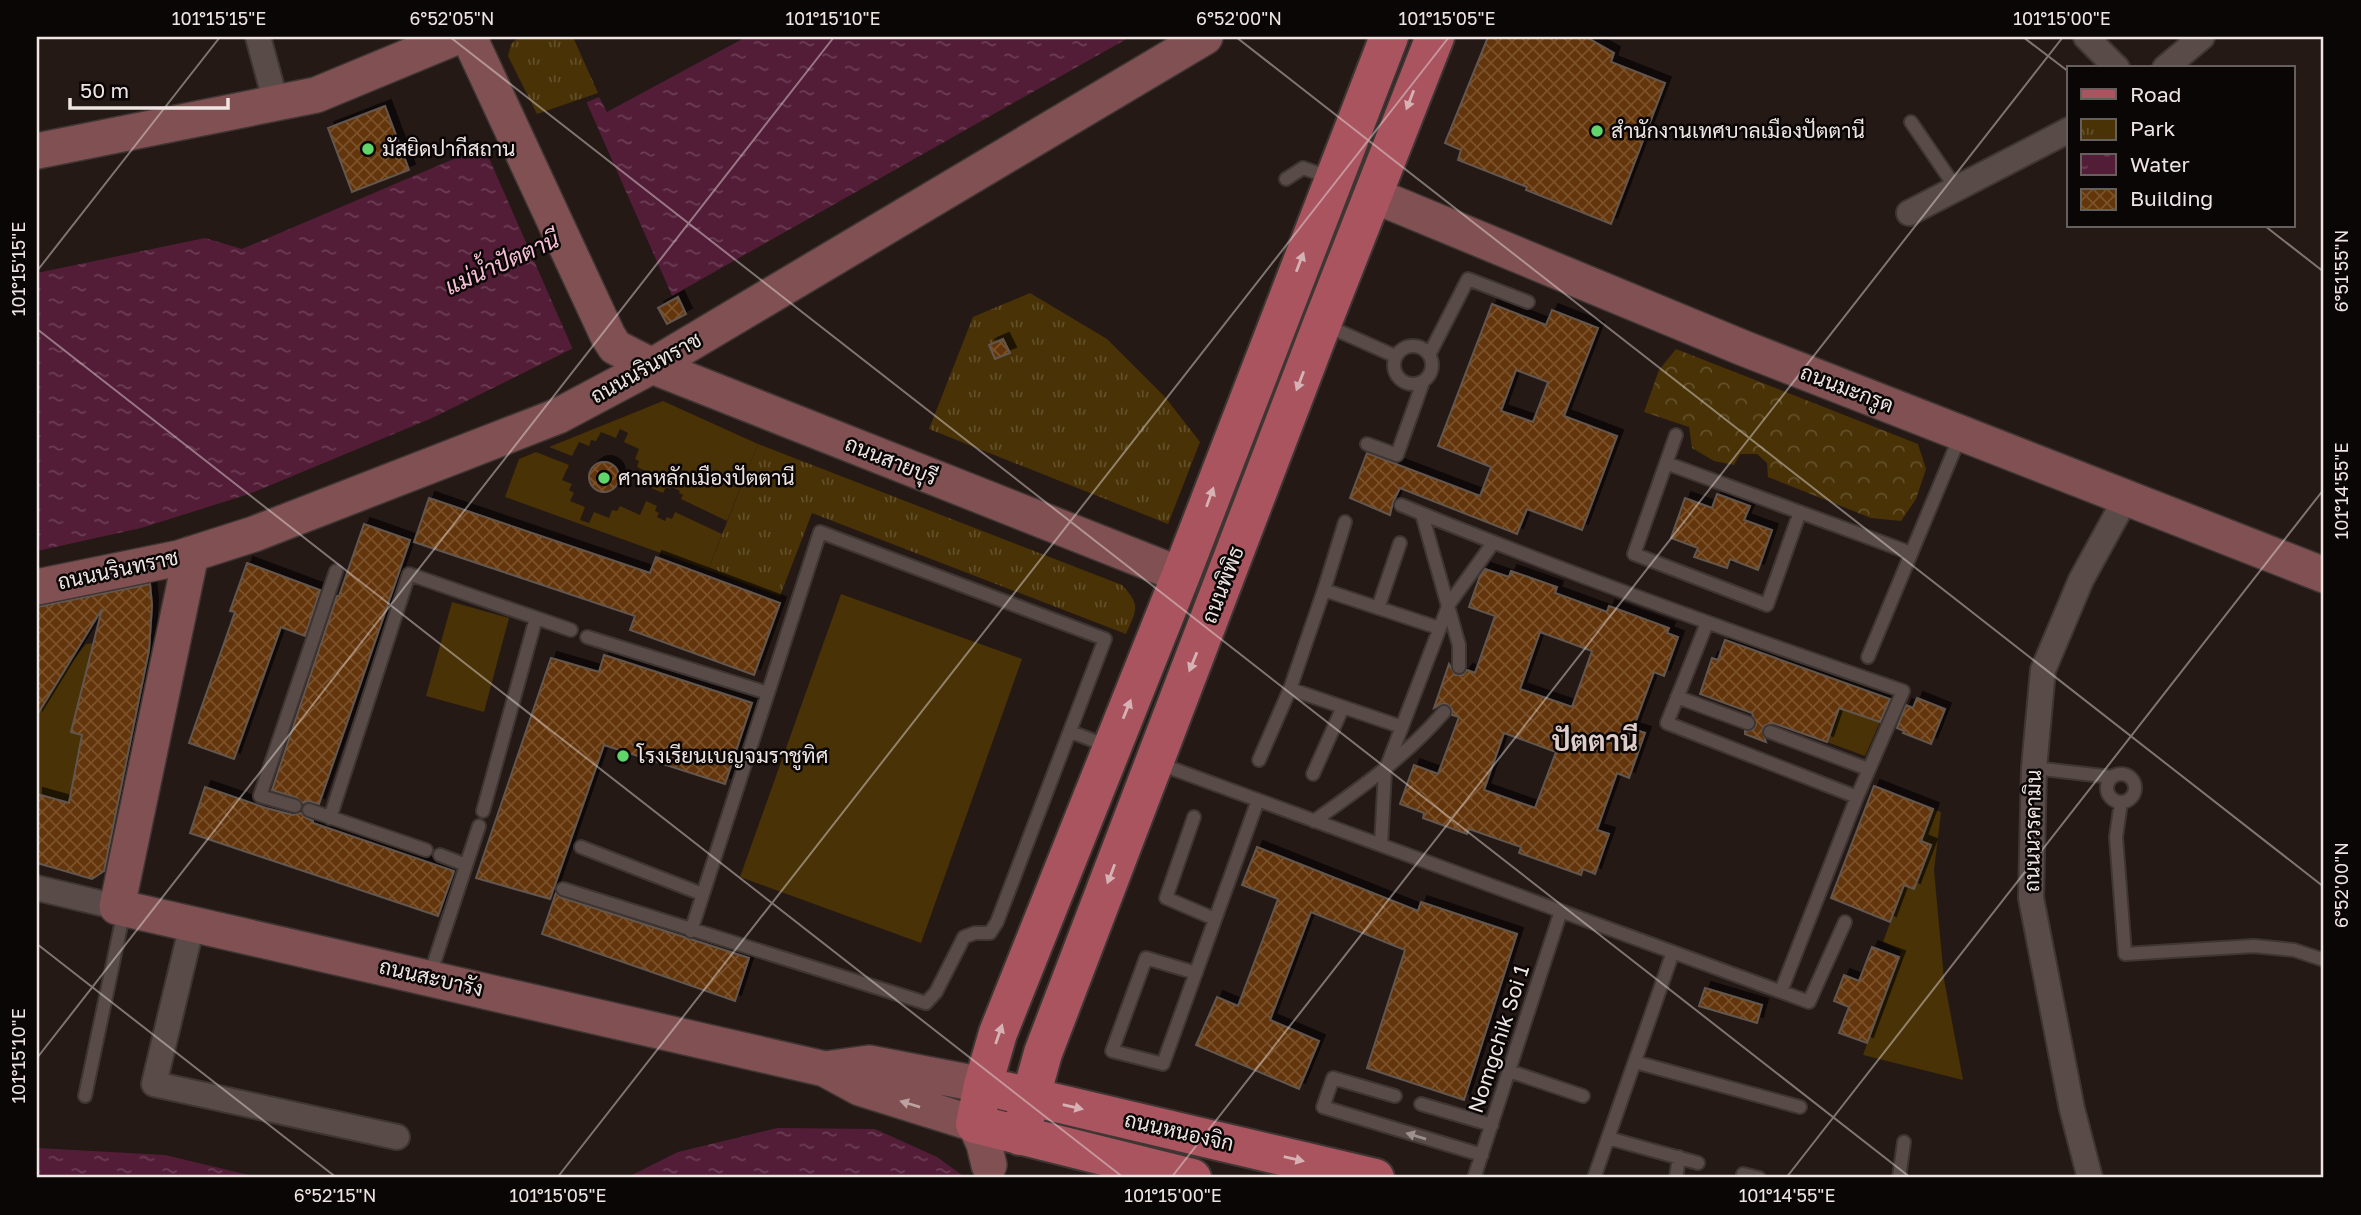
<svg xmlns="http://www.w3.org/2000/svg" width="2361" height="1215" viewBox="0 0 2361 1215" font-family="'Golos Text',Sarabun,sans-serif">
<defs>
<pattern id="forest-crowns" width="20" height="18" patternUnits="userSpaceOnUse" patternTransform="scale(1.75)"><rect width="20" height="18" fill="#483206"/><path d="M2 6a3 3 0 1 1 6 0M12 15a3 3 0 1 1 6 0" fill="none" stroke="#63502a"/></pattern>
<pattern id="park-tufts" width="24" height="20" patternUnits="userSpaceOnUse" patternTransform="scale(1.75)"><rect width="24" height="20" fill="#483206"/><path d="M3 7l-1-3M5 7V3M7 7l1-3M15 17l-1-3M17 17v-4M19 17l1-3" fill="none" stroke="#63502a"/></pattern>
<pattern id="water-ripples" width="26" height="14" patternUnits="userSpaceOnUse" patternTransform="scale(1.75)"><rect width="26" height="14" fill="#531d38"/><path d="M2 4q2-2 4 0t4 0M15 11q2-2 4 0t4 0" fill="none" stroke="#6c3e55"/></pattern>
<pattern id="building-cross-hatch" width="8" height="8" patternUnits="userSpaceOnUse" patternTransform="scale(1.75)"><rect width="8" height="8" fill="#643508"/><path d="M0 0l8 8M0 8l8-8" fill="none" stroke="#7a522c"/></pattern>
<filter id="shadow"><feDropShadow dx="6" dy="-6" stdDeviation="0" flood-color="#0009"/></filter>
</defs>
<rect width="100%" height="100%" fill="#251916"/>
<path fill="#483206" d="M 663,401 L 758,444 L 727,521 L 681,499 L 683,495 L 679,493 L 680,491 L 672,487 L 670,489 L 666,487 L 663,493 L 651,488 L 656,476 L 637,467 L 639,461 L 635,459 L 639,449 L 624,442 L 628,433 L 620,429 L 616,438 L 601,432 L 596,441 L 591,440 L 589,446 L 579,442 L 572,456 L 549,447 Z
M 536,452 L 569,465 L 562,480 L 572,484 L 569,490 L 574,493 L 570,501 L 585,507 L 580,520 L 589,523 L 594,512 L 609,518 L 612,510 L 617,511 L 620,506 L 640,515 L 646,501 L 657,506 L 655,511 L 659,513 L 657,517 L 665,521 L 667,517 L 672,519 L 675,512 L 722,534 L 708,570 L 505,497 L 519,459 Z
M 841,594 L 1022,659 L 921,943 L 740,877 Z
M 452,602 L 509,618 L 484,712 L 426,696 Z
M 94,643 L 82,735 L 69,803 L 37,794 L 37,715 L 62,674 L 86,644 Z
M 1839,708 L 1880,722 L 1865,756 L 1827,742 Z
M 1933,809 L 1941,812 L 1934,870 L 1944,979 L 1963,1080 L 1863,1055 L 1901,951 L 1883,942 L 1904,885 L 1914,889 L 1931,846 L 1921,841 Z"/>
<path fill="url(#forest-crowns)" d="M 1676,349 L 1918,444 L 1926,469 L 1916,499 L 1901,521 L 1871,518 L 1768,477 L 1767,463 L 1757,454 L 1740,454 L 1734,465 L 1714,461 L 1692,448 L 1689,427 L 1644,412 L 1659,370 Z"/>
<path fill="url(#park-tufts)" d="M 519,37 L 573,37 L 598,93 L 537,114 L 508,56 L 511,44 Z
M 1030,293 L 1107,339 L 1165,397 L 1200,442 L 1168,524 L 929,429 L 973,317 Z
M 758,444 L 1122,585 C 1142,606 1136,610 1126,634 L 812,513 L 780,596 L 708,570 Z"/>
<path fill="url(#water-ripples)" d="M 746,37 L 1130,37 L 624,323 L 432,418 L 249,494 L 141,528 L 37,551 L 37,273 L 205,238 L 242,249 L 599,97 L 607,112 Z
M 777,1128 L 875,1129 L 937,1157 L 966,1178 L 626,1178 L 678,1152 Z
M 37,1148 L 165,1155 L 261,1178 L 37,1178 Z"/>
<path fill="#251916" d="M 585,99 L 674,300 L 574,352 L 482,142 Z"/>
<path fill="url(#building-cross-hatch)" stroke="#62574f" stroke-width="2" fill-rule="evenodd" filter="url(#shadow)" d="M 1488,37 L 1586,37 L 1614,53 L 1611,62 L 1665,83 L 1611,224 L 1526,190 L 1527,187 L 1458,160 L 1461,150 L 1445,143 Z
M 385,106 L 409,170 L 352,192 L 328,128 Z
M 678,297 L 686,314 L 667,324 L 658,308 Z
M 1492,304 L 1546,325 L 1552,310 L 1598,328 L 1564,416 L 1617,436 L 1582,530 L 1527,509 L 1517,534 L 1400,488 L 1393,502 L 1390,515 L 1350,498 L 1367,453 L 1480,496 L 1491,467 L 1438,446 ZM 1516,370 L 1548,382 L 1533,422 L 1501,411 Z
M 1003,339 L 1010,353 L 995,359 L 989,345 Z
M589 477a15 15 0 1 1 30 0a15 15 0 1 1-30 0Z
M 1717,494 L 1750,506 L 1744,520 L 1772,530 L 1758,570 L 1730,559 L 1727,568 L 1694,557 L 1698,548 L 1671,538 L 1685,498 L 1712,508 Z
M 429,498 L 650,573 L 656,557 L 780,603 L 754,675 L 630,630 L 635,616 L 414,542 Z
M 364,524 L 410,540 L 319,804 L 308,801 L 303,803 L 297,798 L 272,790 L 337,596 L 339,596 Z
M 247,563 L 320,590 L 305,636 L 281,627 L 234,759 L 189,743 L 235,612 L 230,611 Z
M 1485,569 L 1509,577 L 1511,571 L 1557,587 L 1555,593 L 1607,612 L 1609,606 L 1669,628 L 1667,633 L 1678,637 L 1664,676 L 1654,672 L 1633,729 L 1645,733 L 1629,778 L 1617,773 L 1597,830 L 1609,834 L 1595,874 L 1583,869 L 1581,875 L 1519,853 L 1521,847 L 1469,829 L 1467,834 L 1423,818 L 1424,813 L 1400,804 L 1414,765 L 1438,774 L 1459,717 L 1452,715 L 1452,709 L 1447,704 L 1441,704 L 1434,708 L 1449,664 L 1455,675 L 1463,675 L 1467,670 L 1475,673 L 1495,616 L 1469,607 L 1480,576 ZM 1540,632 L 1592,651 L 1572,707 L 1520,689 ZM 1504,733 L 1556,752 L 1535,808 L 1484,790 Z
M 150,584 L 152,605 L 149,650 L 104,871 L 92,879 L 37,863 L 37,794 L 69,803 L 82,735 L 71,732 L 102,609 L 37,715 L 37,607 Z
M 1725,640 L 1890,699 L 1880,722 L 1839,708 L 1827,742 L 1773,723 L 1765,725 L 1762,730 L 1766,742 L 1745,734 L 1745,731 L 1753,730 L 1756,725 L 1752,713 L 1700,694 L 1712,658 L 1718,660 Z
M 604,655 L 752,703 L 725,784 L 604,745 L 550,899 L 476,878 L 551,658 L 599,672 Z
M 1917,698 L 1945,709 L 1931,744 L 1903,733 L 1904,731 L 1897,728 L 1906,705 L 1913,708 Z
M 1874,786 L 1933,809 L 1921,841 L 1931,845 L 1914,889 L 1904,885 L 1890,922 L 1831,898 Z
M 205,787 L 266,808 L 293,815 L 301,813 L 306,818 L 313,821 L 313,823 L 454,871 L 438,916 L 190,833 Z
M 1257,847 L 1418,911 L 1421,902 L 1517,934 L 1464,1100 L 1367,1068 L 1405,950 L 1311,912 L 1270,1020 L 1319,1041 L 1299,1089 L 1196,1045 L 1217,997 L 1238,1006 L 1278,899 L 1242,885 Z
M 556,893 L 560,897 L 749,958 L 735,1001 L 542,934 Z
M 1872,947 L 1899,957 L 1867,1043 L 1839,1033 L 1849,1007 L 1834,1001 L 1844,975 L 1859,981 Z
M 1705,988 L 1762,1005 L 1757,1023 L 1699,1006 Z"/>
<g fill="none" stroke-linecap="round" stroke-linejoin="round">
<defs>
<path id="lane" d="M 1911,122 L 1956,188
M 1286,179 L 1303,168 L 1329,177
M 1325,325 L 1395,356
M1394 365a19 19 0 1 1 38 0a19 19 0 1 1-38 0Z
M 1429,355 L 1468,279 L 1528,302
M 1676,435 L 1634,554 L 1767,605 L 1800,512
M 1367,444 L 1397,455 L 1423,382
M 1666,463 L 1911,553
M 1401,505 C 1566,573 1734,633 1903,691 L 1857,797 L 1781,991
M 1422,514 L 1459,645 L 1459,667
M 1324,590 L 1345,522
M 1378,608 L 1400,543
M 1707,623 L 1667,723 L 1857,797
M 587,637 L 768,693
M 1868,657 L 1961,434
M 1677,697 L 1748,723
M 1402,727 L 1290,689 L 1324,590 L 1439,628
M 1071,732 L 1108,746
M 1770,732 L 1868,769
M 1259,760 L 1290,689
M 1157,763 L 1809,1002 L 1845,922
M 2034,768 L 2112,777
M 1313,774 L 1343,707
M2107 788a14 14 0 1 1 28 0a14 14 0 1 1-28 0Z
M 2121,802 L 2116,837 L 2125,954 L 2254,946 L 2294,950 L 2324,960
M 295,806 L 260,796 L 336,571
M 309,810 L 426,850
M 483,811 L 536,618
M 1194,817 L 1166,898 L 1215,919
M 330,818 L 409,574 L 571,630
M 1314,821 C 1362,787 1405,757 1444,712
M 1381,845 L 1385,771 L 1449,604 L 1493,543
M 581,847 L 702,894
M 440,855 L 466,865
M 563,889 L 926,1003 L 936,992 L 964,937 L 975,933 L 990,933 L 997,922 L 1105,639 L 820,532 L 691,931
M 1196,973 L 1146,958 L 1112,1051 L 1163,1064 C 1195,976 1226,888 1258,800
M 430,975 L 479,826
M 1635,1062 L 1800,1107
M 1509,1071 L 1583,1096
M 85,1096 L 124,911
M 1395,1096 L 1333,1078 L 1323,1107 L 1482,1155
M 1421,1104 L 1492,1125
M 1608,1138 L 1698,1163
M 1743,1174 L 1759,1178
M 1474,1178 L 1561,911
M 1594,1178 L 1673,952
M 1676,1178 L 1679,1157
M 1899,1178 L 1904,1142"/>
<path id="street" d="M 258,37 L 276,103
M 2086,37 L 2117,68
M 2165,68 L 2202,37
M 1909,213 L 2069,130
M 37,888 L 117,907
M 192,925 L 154,1084 L 397,1137
M 2090,1178 L 2072,1109 L 2031,898 L 2034,768 L 2043,670 L 2081,580 L 2126,498"/>
<path id="secondary" d="M 469,37 L 608,336 L 615,347 L 652,366 L 1181,575
M 37,151 L 316,95 L 456,37
M 1373,195 L 1743,348 L 2324,575
M 191,554 L 117,907 L 825,1069 L 860,1088 L 975,1124 L 984,1144 L 989,1165
M 37,587 L 179,558 L 254,534 L 558,416 L 652,366 L 1205,37
M 825,1069 L 869,1063 L 983,1085"/>
<path id="primary" d="M 1005,1091 L 1375,1178
M 1020,1136 L 1043,1053 L 1322,324 L 1435,37
M 1192,1178 L 975,1124 L 983,1085 L 998,1033 L 1181,575 L 1389,37"/>
</defs>
<use href="#lane" stroke="#3f3634" stroke-width="16"/>
<use href="#street" stroke="#3f3634" stroke-width="28"/>
<use href="#secondary" stroke="#3f3634" stroke-width="38"/>
<use href="#primary" stroke="#3f3634" stroke-width="42"/>
<use href="#lane" stroke="#594c48" stroke-width="12"/>
<use href="#street" stroke="#594c48" stroke-width="24"/>
<use href="#secondary" stroke="#815053" stroke-width="35"/>
<use href="#primary" stroke="#a9545f" stroke-width="38"/>
</g>
<defs><path id="oneway-solid" d="M-6-.8H1V-3.2L6.5 0L1 3.2V.8H-6Z" transform="scale(1.75)"/></defs>
<g fill="#d6b2b5">
<use href="#oneway-solid" transform="translate(1410 100) rotate(111)"/>
<use href="#oneway-solid" transform="translate(1300 262) rotate(-69)"/>
<use href="#oneway-solid" transform="translate(1300 381) rotate(111)"/>
<use href="#oneway-solid" transform="translate(1210 497) rotate(-70)"/>
<use href="#oneway-solid" transform="translate(1193 662) rotate(112)"/>
<use href="#oneway-solid" transform="translate(1127 709) rotate(-68)"/>
<use href="#oneway-solid" transform="translate(1111 874) rotate(111)"/>
<use href="#oneway-solid" transform="translate(999 1034) rotate(-71)"/>
<use href="#oneway-solid" transform="translate(1073 1107) rotate(13)"/>
<use href="#oneway-solid" transform="translate(1294 1159) rotate(13)"/>
</g>
<use fill="#bda2a2" href="#oneway-solid" transform="translate(910 1104) rotate(-163)"/>
<use fill="#9c918e" href="#oneway-solid" transform="translate(1416 1136) rotate(-163)"/>
<path fill="none" stroke="#eee5e3" stroke-width="2" stroke-opacity="0.45" d="M 450,37 L 1911,1178M 1236,37 L 2324,887M 2023,37 L 2069,72M 2265,226 L 2324,272M 37,271 L 220,37M 37,329 L 1124,1178M 37,944 L 337,1178M 37,1058 L 834,37M 557,1178 L 1449,37M 1171,1178 L 2063,37M 1786,1178 L 2324,489"/>
<g fill="#60d56a" stroke="#0a0605" stroke-width="2.5">
<circle cx="1597" cy="131" r="7"/>
<circle cx="368" cy="149" r="7"/>
<circle cx="604" cy="478" r="7"/>
<circle cx="623" cy="756" r="7"/>
</g>
<g text-anchor="middle" stroke-width="5" stroke-linejoin="round" paint-order="stroke">
<g font-size="21" fill="#eee5e3" stroke="#0a0605" text-anchor="start">
<text x="1611" y="138">สำนักงานเทศบาลเมืองปัตตานี</text>
<text x="382" y="156">มัสยิดปากีสถาน</text>
<text x="618" y="485">ศาลหลักเมืองปัตตานี</text>
<text x="637" y="763">โรงเรียนเบญจมราชูทิศ</text>
</g>
<g font-size="21" fill="#eee5e3" stroke="#0a0605">
<text transform="translate(646 368) rotate(-29)" y="7">ถนนนรินทราช</text>
<text transform="translate(1847 389) rotate(21)" y="7">ถนนมะกรูด</text>
<text transform="translate(891 461) rotate(22)" y="7">ถนนสายบุรี</text>
<text transform="translate(118 570) rotate(-12)" y="7">ถนนนรินทราช</text>
<text transform="translate(1223 585) rotate(-69)" y="7">ถนนพิพิธ</text>
<text transform="translate(2033 831) rotate(-89)" y="7">ถนนนวรคามิน</text>
<text transform="translate(431 978) rotate(13)" y="7">ถนนสะบารัง</text>
<text transform="translate(1499 1039) rotate(-72)" y="7">Nomgchik Soi 1</text>
<text transform="translate(1179 1132) rotate(13)" y="7">ถนนหนองจิก</text>
</g>
<g font-size="23" font-style="italic" fill="#f6bfd6" stroke="#0a0605">
<text transform="translate(502 263) rotate(-24)" y="8">แม่น้ำปัตตานี</text>
</g>
<g font-size="28" font-weight="bold" fill="#decdc9" stroke="#0a0605">
<text x="1595" y="751">ปัตตานี</text>
</g>
</g>
<rect width="2361" height="1215" fill="none" stroke="#0a0605" stroke-width="77"/>
<rect x="2067" y="66" width="228" height="161" fill="#0a0605" stroke="#655f5e" stroke-width="2"/>
<rect x="2081" y="89" width="35" height="10" fill="#a9545f" stroke="#655f5e" stroke-width="2"/>
<text x="2130" y="102" font-size="21" fill="#eee5e3">Road</text>
<rect x="2081" y="119" width="35" height="21" fill="url(#park-tufts)" stroke="#655f5e" stroke-width="2"/>
<text x="2130" y="136" font-size="21" fill="#eee5e3">Park</text>
<rect x="2081" y="154" width="35" height="21" fill="url(#water-ripples)" stroke="#655f5e" stroke-width="2"/>
<text x="2130" y="172" font-size="21" fill="#eee5e3">Water</text>
<rect x="2081" y="189" width="35" height="21" fill="url(#building-cross-hatch)" stroke="#655f5e" stroke-width="2"/>
<text x="2130" y="206" font-size="21" fill="#eee5e3">Building</text>
<path d="M70 98v10h158v-10" fill="none" stroke="#eee5e3" stroke-width="3.5"/>
<text x="80" y="98" font-size="21" fill="#eee5e3" stroke="#0a0605" stroke-width="5" paint-order="stroke">50 m</text>
<rect x="38" y="38" width="2284" height="1138" fill="none" stroke="#eee5e3" stroke-width="2.5"/>
<g font-size="18" text-anchor="middle" fill="#eee5e3">
<text x="219" y="25">101°15'15"E</text>
<text x="452" y="25">6°52'05"N</text>
<text x="833" y="25">101°15'10"E</text>
<text x="1239" y="25">6°52'00"N</text>
<text x="1447" y="25">101°15'05"E</text>
<text x="2062" y="25">101°15'00"E</text>
<text transform="translate(19 269) rotate(-90)" y="6">101°15'15"E</text>
<text transform="translate(2342 271) rotate(-90)" y="6">6°51'55"N</text>
<text transform="translate(2342 491) rotate(-90)" y="6">101°14'55"E</text>
<text transform="translate(2342 885) rotate(-90)" y="6">6°52'00"N</text>
<text transform="translate(19 1056) rotate(-90)" y="6">101°15'10"E</text>
<text x="335" y="1202">6°52'15"N</text>
<text x="558" y="1202">101°15'05"E</text>
<text x="1173" y="1202">101°15'00"E</text>
<text x="1787" y="1202">101°14'55"E</text>
</g>
</svg>
